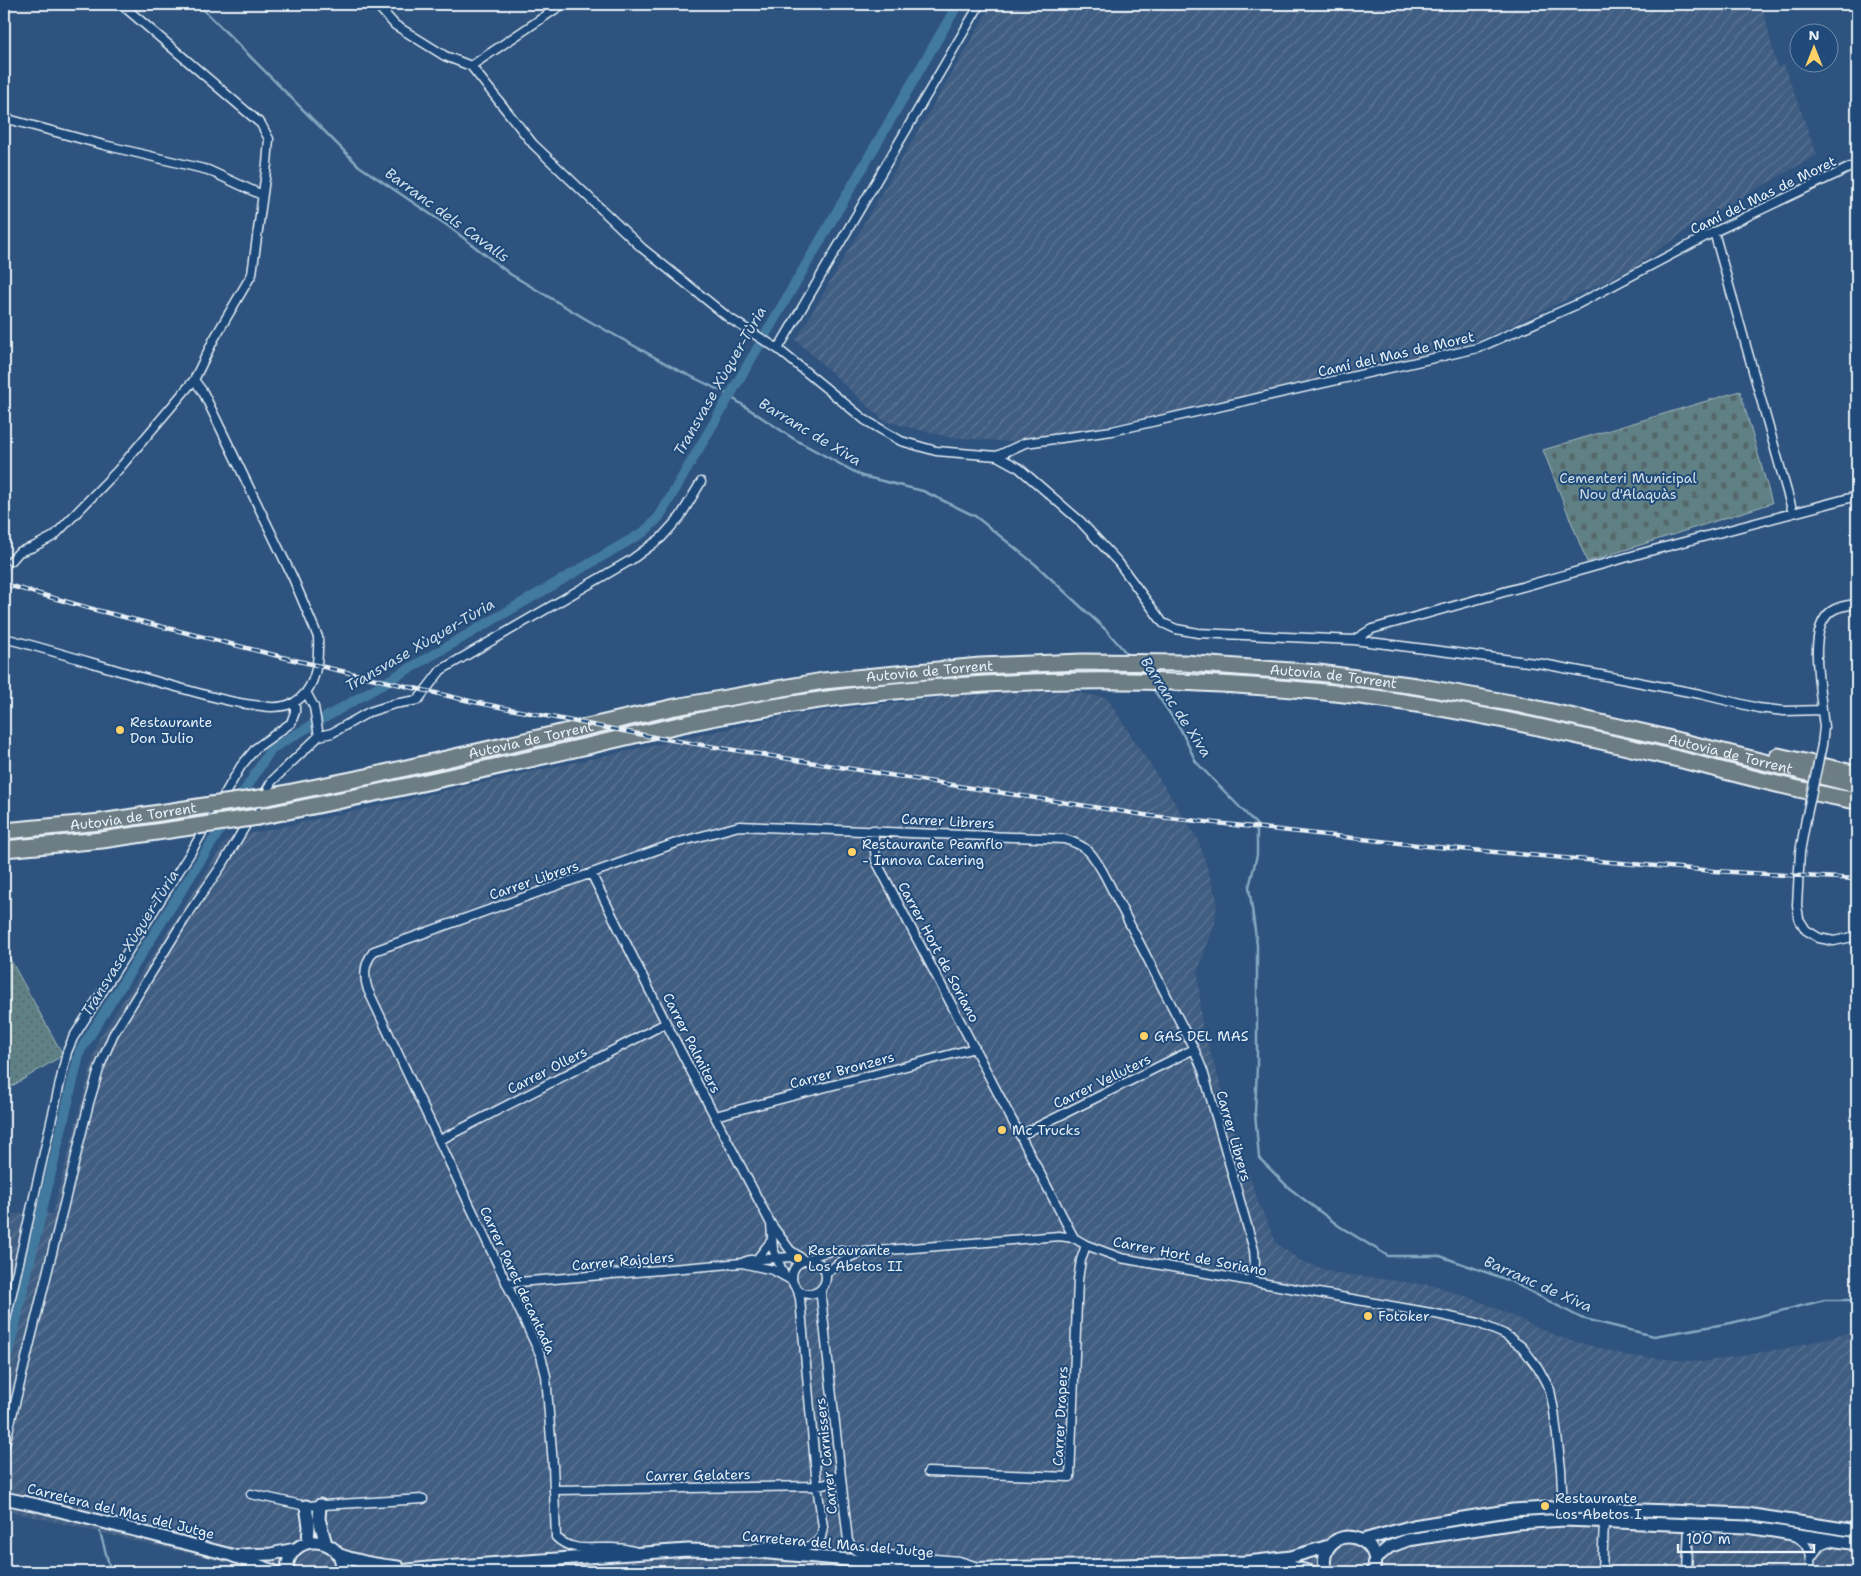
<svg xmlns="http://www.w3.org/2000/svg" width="1861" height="1576" viewBox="0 0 1861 1576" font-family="'Shantell Sans',sans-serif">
<defs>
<pattern id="industrial-furrows" width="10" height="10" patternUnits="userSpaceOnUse" patternTransform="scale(1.25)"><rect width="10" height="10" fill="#415d82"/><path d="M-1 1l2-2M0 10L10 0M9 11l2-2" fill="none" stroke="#5c7594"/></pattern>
<pattern id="grass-dots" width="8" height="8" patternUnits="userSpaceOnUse" patternTransform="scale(1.25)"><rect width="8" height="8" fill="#5f8084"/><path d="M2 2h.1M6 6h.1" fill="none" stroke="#54676a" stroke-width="1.8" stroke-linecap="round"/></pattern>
<pattern id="cemetery-stones" width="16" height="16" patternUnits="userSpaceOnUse" patternTransform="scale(1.25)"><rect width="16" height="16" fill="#5f8084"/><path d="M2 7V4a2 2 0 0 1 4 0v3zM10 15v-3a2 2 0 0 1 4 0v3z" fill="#54676a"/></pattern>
</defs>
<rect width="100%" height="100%" fill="#2e537e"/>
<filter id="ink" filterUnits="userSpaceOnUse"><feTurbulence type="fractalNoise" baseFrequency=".02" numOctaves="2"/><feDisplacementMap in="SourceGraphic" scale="10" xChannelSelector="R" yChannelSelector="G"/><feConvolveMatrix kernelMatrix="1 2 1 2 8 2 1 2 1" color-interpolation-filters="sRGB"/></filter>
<g filter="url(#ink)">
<path fill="url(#industrial-furrows)" d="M 992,4 L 1762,4 L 1777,67 L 1784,65 L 1817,155 L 1699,222 L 1632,269 L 1473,343 L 1221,404 L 1013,442 L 948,437 L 884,421 L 796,340 Z
M 1068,691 L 1107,698 L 1198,839 L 1217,899 L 1215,923 L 1198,971 L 1202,1026 L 1258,1202 L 1277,1244 L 1301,1261 L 1335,1273 L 1437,1286 L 1489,1305 L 1559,1337 L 1630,1356 L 1702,1362 L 1793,1347 L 1857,1330 L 1857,1572 L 824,1572 L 749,1565 L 700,1566 L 698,1572 L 259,1572 L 233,1564 L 4,1510 L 4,1214 L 52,1214 L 98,1040 L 227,839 L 785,716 L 973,693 Z"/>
<path fill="url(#grass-dots)" stroke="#a4b8be" d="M 4,948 L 63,1055 L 4,1091 Z"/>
<path fill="url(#cemetery-stones)" stroke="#a4b8be" d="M 1740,391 L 1772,503 L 1587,562 L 1543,450 Z"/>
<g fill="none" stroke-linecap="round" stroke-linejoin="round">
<path stroke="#84a9c2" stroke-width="2.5" d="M 198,4 L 359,166 L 448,226 L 510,274 L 591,322 L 676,369 L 723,392 L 794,439 L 862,476 L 923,491 L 975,516 L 1035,564 L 1106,630 L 1129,656
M 1152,687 L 1181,730 L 1196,762 L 1257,825 L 1257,855 L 1249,887 L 1257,945 L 1257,1065 L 1255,1113 L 1259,1158 L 1289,1188 L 1339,1226 L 1388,1256 L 1440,1256 L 1508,1280 L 1581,1318 L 1654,1336 L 1731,1323 L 1825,1300 L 1857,1300
M 100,1532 L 111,1572"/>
<path stroke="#42799e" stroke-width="10" d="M 4,1370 L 80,1051 L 271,749 L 644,532 L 659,517 L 958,4"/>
<path stroke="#4a6b90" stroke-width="8" stroke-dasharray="8 4" stroke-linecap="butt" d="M 4,570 L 11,561"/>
<defs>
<path id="street" d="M 376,4 L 395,25 L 445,56 L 471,66 L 533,144 L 642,248 L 729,318 L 778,349 L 865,420 L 901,441 L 936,451 L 997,456 L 1019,468 L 1080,521 L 1118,562 L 1163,623 L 1176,629 L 1198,633 L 1354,640 L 1543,664 L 1700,694 L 1758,708 L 1784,711 L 1822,710 C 1820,684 1806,623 1835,609 C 1841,606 1850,605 1857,604
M 471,66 L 563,4
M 4,118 L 104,145 L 208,170 L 262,195
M 1714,232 L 1793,513
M 778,349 L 980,4
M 997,456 L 1025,443 L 1112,431 L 1478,348 L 1578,304 L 1714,232 L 1857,164
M 11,561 L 19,552 L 33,547 L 54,536 L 118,470 L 194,380 L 214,339 L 252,274 L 267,164 L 269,139 L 261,124 L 121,4
M 4,638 C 59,652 114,670 169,685 C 199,693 230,703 262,706 C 272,708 285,707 295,702 C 317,689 319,659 318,637 L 293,578 L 203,392 L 194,380
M 1354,640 L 1372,629 L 1646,552 L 1857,496
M 306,692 L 314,707 L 319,736
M 1822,745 L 1824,727 L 1822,710
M 1806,819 L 1800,852 L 1797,905 L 1799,919 L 1806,930 L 1819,938 L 1834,941 L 1857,936
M 873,830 L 876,861 L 1074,1238 L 1086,1245 L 1121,1258 L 1431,1313 L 1478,1323 L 1504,1334 L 1522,1347 L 1538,1368 L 1550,1390 L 1554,1411 L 1561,1469 L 1563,1507
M 591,873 L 666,1023 L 771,1224 L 790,1250 L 804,1260
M 715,1116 L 975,1048
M 1021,1135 L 1194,1049
M 440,1140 L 666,1023
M 771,1224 L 773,1249 L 784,1275
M 757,1259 L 772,1240
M792 1277a17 17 0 1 1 34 0a17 17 0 1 1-34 0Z
M 808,1260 C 823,1249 842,1250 860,1252
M 744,1262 L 750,1260 L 791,1257 L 798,1261
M 826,1274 C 839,1262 846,1257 864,1252 L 1059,1236 L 1074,1238
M 507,1283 L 742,1263 L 773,1270 L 791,1280
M 822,1288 L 821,1297 L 848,1541 L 855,1550 L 862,1553 L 959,1561 L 975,1566
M 4,1328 L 67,1052 L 73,1038 L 191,852 L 241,766 L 256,748 L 291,723 L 295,712 L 295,702
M 4,1448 L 89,1103 L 100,1066 L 113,1035 L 184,920 L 224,862 L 272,781 L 319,736 L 332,733 L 369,712 L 394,704 L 418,700 L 441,670 L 631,560 L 661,538 L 680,517 L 701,482
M 928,1472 L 1070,1477 L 1078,1280 L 1081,1260 L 1086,1245
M 554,1490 L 817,1486 L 827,1484 L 840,1475
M 251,1494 L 306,1506 L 423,1499
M 1795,1536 C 1810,1544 1811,1557 1810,1572
M 755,1548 L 768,1546 L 795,1548 L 807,1547 L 815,1544 L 821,1537 L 823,1527 L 817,1486 L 800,1299 L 798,1291
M 634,1551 C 627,1549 620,1548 614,1548 C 593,1547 572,1553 556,1537 L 553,1465 L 546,1376 L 541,1356 L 368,990 C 363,975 364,963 374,951 L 676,843 L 739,826 L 1064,839 C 1088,846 1092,853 1104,874 L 1194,1049 L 1203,1071 L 1254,1250 L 1255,1263 L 1251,1280
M 1811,1558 L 1820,1545 L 1829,1541
M 1219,1572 L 1220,1572
M 1602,1572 L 1604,1521
M 1687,1572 L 1689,1524"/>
<path id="secondary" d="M 4,1498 L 37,1505 L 231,1555 L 276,1572
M 320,1505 L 319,1519 L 326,1544
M 306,1506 L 309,1526 L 308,1542
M 1363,1540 L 1413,1526 L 1513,1510 L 1563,1507 L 1747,1514 L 1857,1531
M 337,1554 C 358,1562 377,1565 398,1567
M 241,1555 L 271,1554 L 295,1549
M 1375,1559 L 1389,1547 L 1408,1540 L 1516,1523 L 1564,1520 L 1747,1527 L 1857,1544
M 1269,1564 L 1292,1567 L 1312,1572
M 287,1572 C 286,1531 345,1533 342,1572
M 390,1572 L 428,1568 L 688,1550 L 758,1552 L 952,1569 L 1247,1562 L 1291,1557 L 1329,1546
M 1327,1572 C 1323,1565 1324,1557 1327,1550 C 1342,1522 1386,1544 1372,1572"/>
<g id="highway">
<path d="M 1778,756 L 1857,774"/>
<path id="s1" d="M 267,797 L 371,776 L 675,707 L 823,681 L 980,666 L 1082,662 L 1184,663 L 1319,673 L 1416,686 L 1516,704 L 1655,735 L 1857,785"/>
<path d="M 258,817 C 359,797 460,775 561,752 C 611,741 662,728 712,718 C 910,679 1113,672 1314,691 C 1435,702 1556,730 1674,758 C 1735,773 1796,791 1857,801"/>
<path id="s2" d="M 4,831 L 101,822 L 211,805"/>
<path d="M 4,849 L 102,840 L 197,826"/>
</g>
</defs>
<use href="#street" stroke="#e8f1f8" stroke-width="11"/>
<use href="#secondary" stroke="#e8f1f8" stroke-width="15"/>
<use href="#highway" stroke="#e8f1f8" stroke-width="19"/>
<use href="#street" stroke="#1f4a7a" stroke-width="8"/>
<use href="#secondary" stroke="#1f4a7a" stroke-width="11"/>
<use href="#highway" stroke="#6d7d84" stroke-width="15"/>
<defs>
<path id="rail" d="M 4,584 L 96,610 L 290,659 L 474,702 L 659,738 L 952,785 L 1151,816 L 1426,846 L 1714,871 L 1857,879"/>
</defs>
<use href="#rail" stroke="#e8f1f8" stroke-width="4.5"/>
<use href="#rail" stroke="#1f4a7a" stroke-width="2.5" stroke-dasharray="8" stroke-linecap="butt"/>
<defs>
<path id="street-bridge" d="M 1806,819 L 1822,745"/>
<path id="highway-bridge" d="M 211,805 L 267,797
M 197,826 L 258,817"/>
</defs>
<use href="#street-bridge" stroke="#e8f1f8" stroke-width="11" stroke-linecap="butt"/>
<use href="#highway-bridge" stroke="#e8f1f8" stroke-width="19" stroke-linecap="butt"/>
<use href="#street-bridge" stroke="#1f4a7a" stroke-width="8"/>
<use href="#highway-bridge" stroke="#6d7d84" stroke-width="15"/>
</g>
</g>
<g fill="#ffd166" stroke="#1f4a7a" stroke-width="2">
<circle cx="120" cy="730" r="5"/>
<circle cx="852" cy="852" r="5"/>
<circle cx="1144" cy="1036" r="5"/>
<circle cx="1002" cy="1130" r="5"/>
<circle cx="798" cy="1258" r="5"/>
<circle cx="1368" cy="1316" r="5"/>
<circle cx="1545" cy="1506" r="5"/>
</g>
<g text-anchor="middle" stroke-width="4" stroke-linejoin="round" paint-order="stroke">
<g font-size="14" fill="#e8f1f8" stroke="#1f4a7a">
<text transform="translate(1763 195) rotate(-26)" y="5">Camí del Mas de Moret</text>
<text transform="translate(1396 354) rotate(-13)" y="5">Camí del Mas de Moret</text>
<text dy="5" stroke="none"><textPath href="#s1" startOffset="675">Autovia de Torrent</textPath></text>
<text dy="5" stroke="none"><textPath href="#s1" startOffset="1080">Autovia de Torrent</textPath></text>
<text dy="5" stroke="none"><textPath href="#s1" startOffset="270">Autovia de Torrent</textPath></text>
<text dy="5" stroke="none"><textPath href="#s1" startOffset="1485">Autovia de Torrent</textPath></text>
<text dy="5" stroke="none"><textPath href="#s2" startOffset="130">Autovia de Torrent</textPath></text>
<text transform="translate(948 821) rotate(3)" y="5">Carrer Librers</text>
<text transform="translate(534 880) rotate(-19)" y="5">Carrer Librers</text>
<text transform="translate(939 952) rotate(62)" y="5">Carrer Hort de Soriano</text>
<text transform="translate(692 1043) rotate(63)" y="5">Carrer Palmiters</text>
<text transform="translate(547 1070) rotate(-27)" y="5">Carrer Ollers</text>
<text transform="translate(842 1070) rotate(-15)" y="5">Carrer Bronzers</text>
<text transform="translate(1102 1081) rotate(-26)" y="5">Carrer Velluters</text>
<text transform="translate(1234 1136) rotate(74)" y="5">Carrer Librers</text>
<text transform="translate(1190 1256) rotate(11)" y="5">Carrer Hort de Soriano</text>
<text transform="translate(623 1261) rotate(-5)" y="5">Carrer Rajolers</text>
<text transform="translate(518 1280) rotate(65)" y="5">Carrer Paret decantada</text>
<text transform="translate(1060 1416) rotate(-87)" y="5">Carrer Drapers</text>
<text transform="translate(826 1456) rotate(-96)" y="5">Carrer Carnissers</text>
<text transform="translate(698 1475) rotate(-1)" y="5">Carrer Gelaters</text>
<text transform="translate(121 1511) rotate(14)" y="5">Carretera del Mas del Jutge</text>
<text transform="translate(838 1544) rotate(5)" y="5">Carretera del Mas del Jutge</text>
</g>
<g font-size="14" fill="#d3e0e7" stroke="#1f4a7a">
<text x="1628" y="483">Cementeri Municipal<tspan x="1628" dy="16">Nou d'Alaquàs</tspan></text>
</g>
<g font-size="14" fill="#e8f1f8" stroke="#1f4a7a" text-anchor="start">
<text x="130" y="727">Restaurante<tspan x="130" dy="16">Don Julio</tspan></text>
<text x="862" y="849">Restaurante Peamflo<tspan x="862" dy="16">- Innova Catering</tspan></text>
<text x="1154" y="1041">GAS DEL MAS</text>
<text x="1012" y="1135">Mc Trucks</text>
<text x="808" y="1255">Restaurante<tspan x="808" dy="16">Los Abetos II</tspan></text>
<text x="1378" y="1321">Fotoker</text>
<text x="1555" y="1503">Restaurante<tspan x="1555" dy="16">Los Abetos I</tspan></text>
</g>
<g font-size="15" font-style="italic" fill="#cfdfea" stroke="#1f4a7a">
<text transform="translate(447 215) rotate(36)" y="5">Barranc dels Cavalls</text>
<text transform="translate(720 381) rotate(-60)" y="5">Transvase Xùquer-Tùria</text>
<text transform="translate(810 432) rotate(31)" y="5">Barranc de Xiva</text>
<text transform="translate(420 645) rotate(-30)" y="5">Transvase Xùquer-Tùria</text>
<text transform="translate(1176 707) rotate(57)" y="5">Barranc de Xiva</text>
<text transform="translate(130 943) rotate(-58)" y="5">Transvase Xùquer-Tùria</text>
<text transform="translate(1538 1284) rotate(24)" y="5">Barranc de Xiva</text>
</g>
</g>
<rect width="1861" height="1576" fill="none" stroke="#1f4a7a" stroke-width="20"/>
<rect x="10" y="10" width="1841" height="1556" fill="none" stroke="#e8f1f8" stroke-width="2" filter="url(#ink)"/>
<g transform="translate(1814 48)"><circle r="24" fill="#1f4a7a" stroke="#6f8dac"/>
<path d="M0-4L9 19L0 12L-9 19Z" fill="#ffd166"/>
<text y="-8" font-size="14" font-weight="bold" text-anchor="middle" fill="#e8f1f8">N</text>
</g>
<path d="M1678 1544v8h136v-8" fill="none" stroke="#e8f1f8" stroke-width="2.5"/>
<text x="1686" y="1544" font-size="15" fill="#e8f1f8" stroke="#1f4a7a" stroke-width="4" paint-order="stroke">100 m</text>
</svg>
